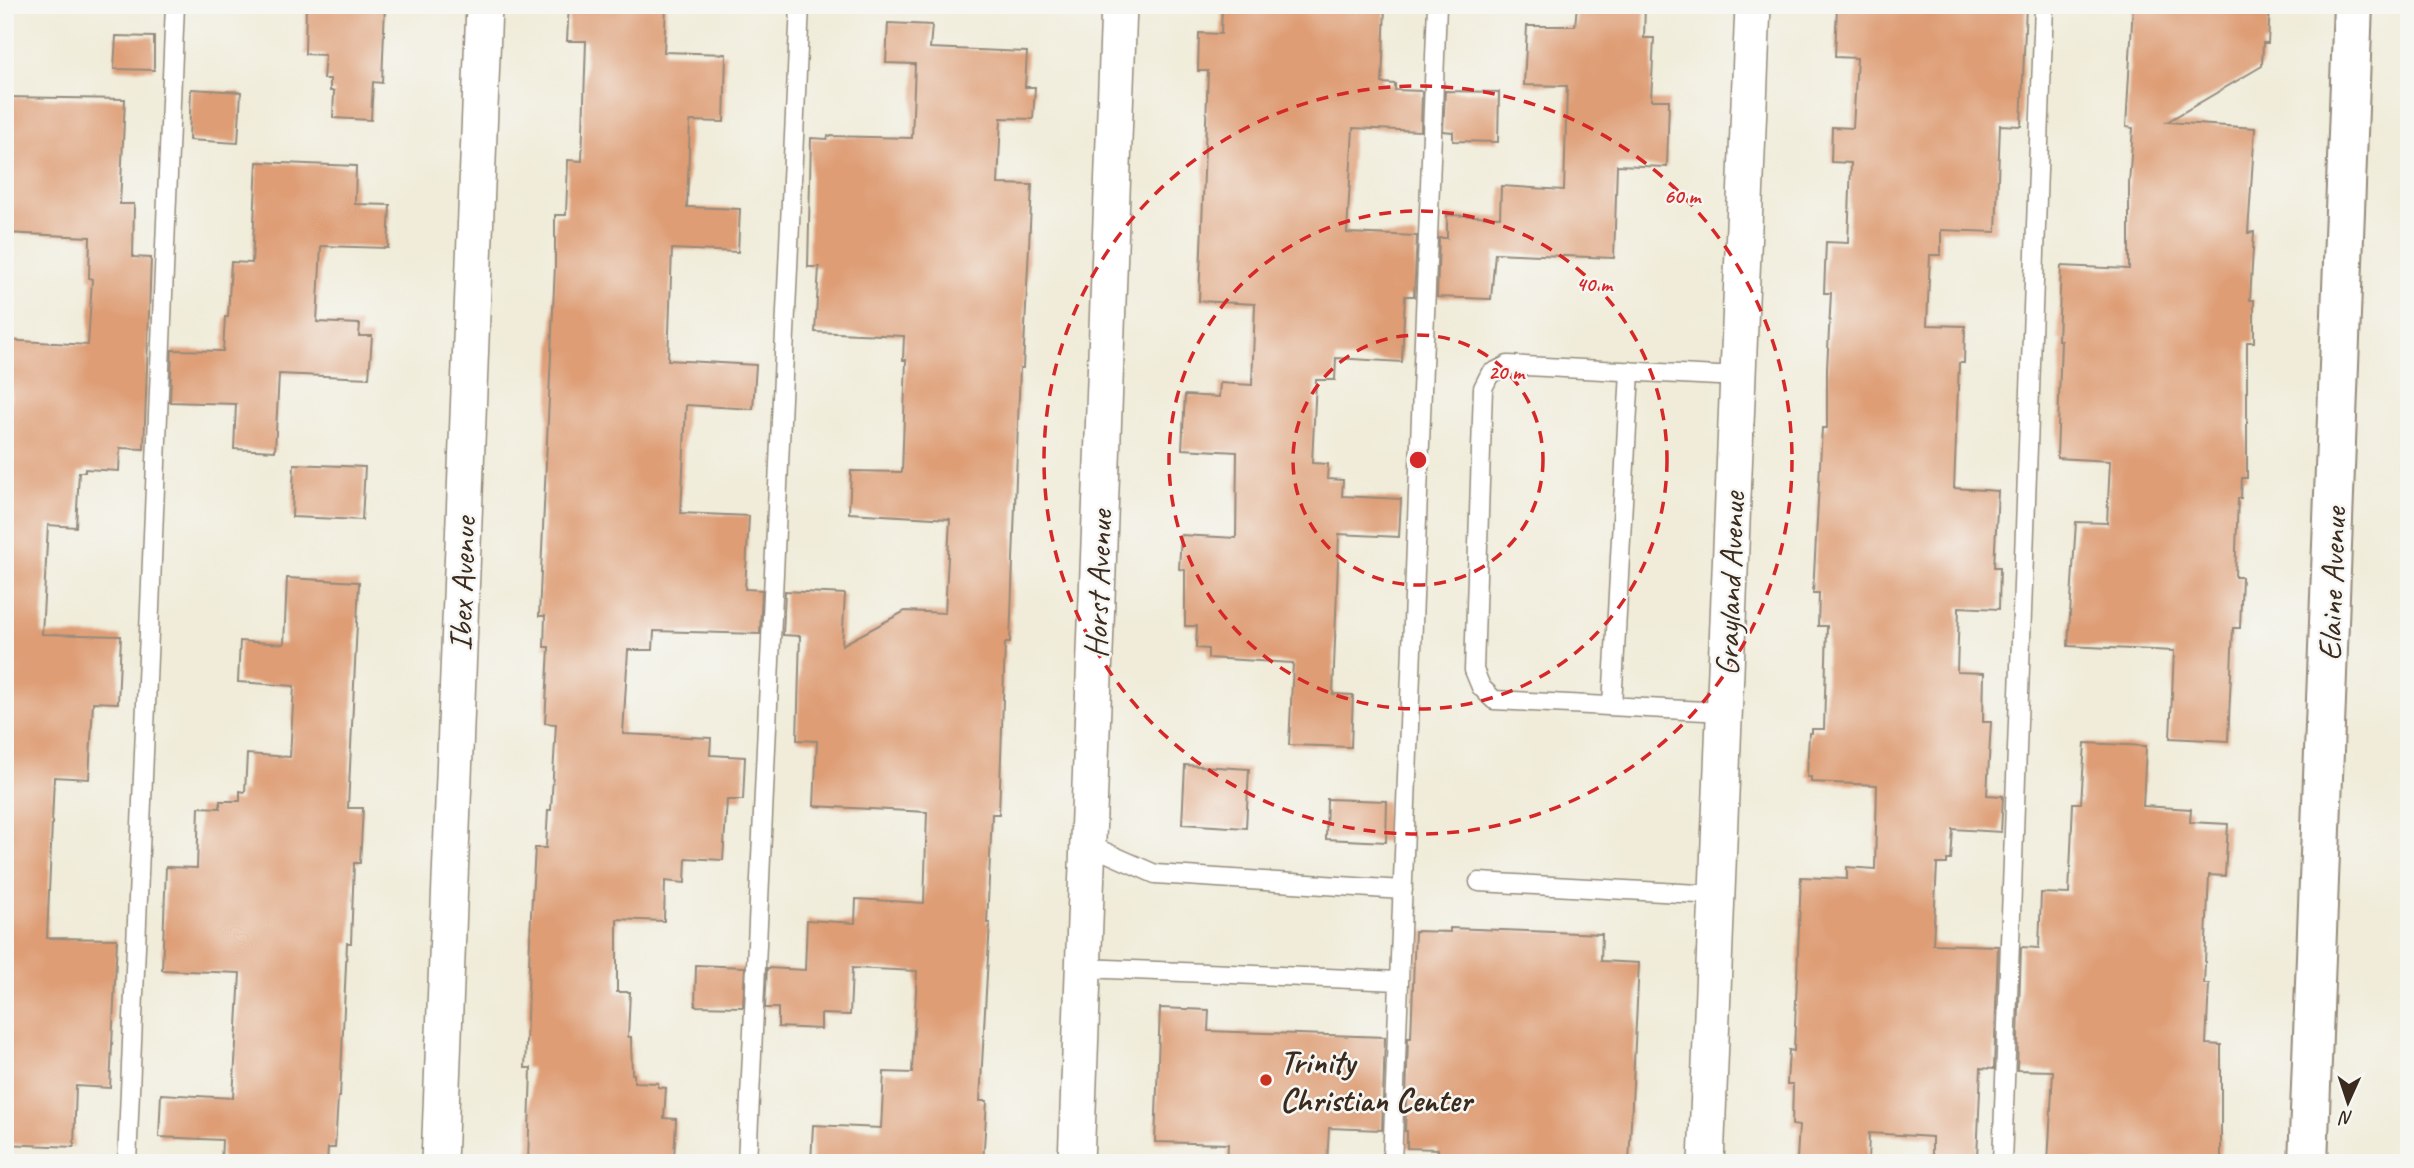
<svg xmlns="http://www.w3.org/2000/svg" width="2414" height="1168" viewBox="0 0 2414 1168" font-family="Caveat,sans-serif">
<rect width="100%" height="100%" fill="#f6f6f2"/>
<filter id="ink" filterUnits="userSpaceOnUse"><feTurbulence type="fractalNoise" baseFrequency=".0143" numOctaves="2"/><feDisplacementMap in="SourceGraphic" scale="14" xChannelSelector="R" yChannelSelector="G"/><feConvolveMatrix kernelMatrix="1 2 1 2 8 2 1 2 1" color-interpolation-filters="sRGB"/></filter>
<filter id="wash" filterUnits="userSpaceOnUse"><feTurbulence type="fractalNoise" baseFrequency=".00686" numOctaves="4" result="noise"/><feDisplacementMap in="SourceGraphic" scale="28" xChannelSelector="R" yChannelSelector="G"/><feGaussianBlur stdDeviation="1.57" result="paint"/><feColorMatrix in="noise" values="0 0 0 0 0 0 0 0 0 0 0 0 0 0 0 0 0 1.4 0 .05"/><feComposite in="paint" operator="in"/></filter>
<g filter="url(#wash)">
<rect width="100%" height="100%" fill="#f0ecd9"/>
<g id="blocks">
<path fill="#de9d74" d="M 306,5 L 385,5 L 382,83 L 373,82 L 371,120 L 333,118 L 334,91 L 330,91 L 330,79 L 323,79 L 325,55 L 305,54 Z
M 569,5 L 666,5 L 664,52 L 726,54 L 724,122 L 690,121 L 687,207 L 740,209 L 738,252 L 672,249 L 668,360 L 756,365 L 753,409 L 686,405 L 681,513 L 749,516 L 745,589 L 762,590 L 760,634 L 654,631 L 653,650 L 628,650 L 623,734 L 711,738 L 710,755 L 745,757 L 743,800 L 727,800 L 723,860 L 686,858 L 685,883 L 665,881 L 664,921 L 617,919 L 617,992 L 630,992 L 628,1037 L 631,1037 L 632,1074 L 634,1074 L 634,1082 L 658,1083 L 658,1087 L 666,1088 L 664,1118 L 676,1119 L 674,1160 L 621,1158 L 621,1163 L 528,1163 L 531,1068 L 525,1068 L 531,915 L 535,848 L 546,848 L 548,810 L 551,810 L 556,724 L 545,723 L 549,647 L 544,647 L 545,616 L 539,616 L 555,266 L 555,215 L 566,215 L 568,160 L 582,161 L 586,41 L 567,41 Z
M 1222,5 L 1337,9 L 1337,6 L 1385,7 L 1382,83 L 1395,84 L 1395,90 L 1422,91 L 1421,131 L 1353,128 L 1347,233 L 1417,236 L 1414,296 L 1405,296 L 1402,362 L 1336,358 L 1335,380 L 1316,380 L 1312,463 L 1328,464 L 1327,479 L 1343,480 L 1342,496 L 1401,499 L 1399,537 L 1339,534 L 1333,694 L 1353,695 L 1351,747 L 1289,745 L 1293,663 L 1208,658 L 1208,649 L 1196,648 L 1197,626 L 1185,626 L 1185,570 L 1179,569 L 1181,535 L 1236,538 L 1237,452 L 1182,449 L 1185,395 L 1219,397 L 1220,383 L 1252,385 L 1255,304 L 1199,301 L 1208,71 L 1198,71 L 1199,33 L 1221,34 Z
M 1577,5 L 1645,5 L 1644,38 L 1654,38 L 1651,100 L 1669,100 L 1667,167 L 1617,165 L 1614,258 L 1495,253 L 1491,299 L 1437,297 L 1439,238 L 1447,238 L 1447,215 L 1500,217 L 1501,186 L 1564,190 L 1567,86 L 1524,85 L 1527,26 L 1575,26 Z
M 1837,5 L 2026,5 L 2021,126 L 2000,125 L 1996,232 L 1941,230 L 1941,255 L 1930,255 L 1927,325 L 1965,326 L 1964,363 L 1959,363 L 1954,488 L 1998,491 L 1994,567 L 2000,567 L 1999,609 L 1959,607 L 1957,672 L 1984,673 L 1983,722 L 1991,722 L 1987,795 L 2003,796 L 2001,832 L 1953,829 L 1951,860 L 1947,860 L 1947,864 L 1937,864 L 1933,944 L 1998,946 L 1994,1069 L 1981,1068 L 1977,1158 L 1932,1156 L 1932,1137 L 1869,1133 L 1868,1162 L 1797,1159 L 1799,1126 L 1792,1125 L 1793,1084 L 1787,1084 L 1789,1050 L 1794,1051 L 1801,877 L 1847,879 L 1847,867 L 1875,869 L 1877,785 L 1811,782 L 1811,777 L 1807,777 L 1809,733 L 1812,733 L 1812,729 L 1824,729 L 1827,626 L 1818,626 L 1819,593 L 1813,593 L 1822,428 L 1827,428 L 1827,368 L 1831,293 L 1824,293 L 1826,242 L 1848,243 L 1851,163 L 1831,162 L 1832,127 L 1853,128 L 1857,58 L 1835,57 Z
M 2133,5 L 2270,5 L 2268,43 L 2263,43 L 2262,66 L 2167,122 L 2255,128 L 2248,233 L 2254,232 L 2250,300 L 2254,300 L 2254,342 L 2247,342 L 2247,478 L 2242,478 L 2241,498 L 2238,498 L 2235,577 L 2242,577 L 2240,628 L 2233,628 L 2228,741 L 2170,738 L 2174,651 L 2068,646 L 2076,522 L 2107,523 L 2110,461 L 2057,458 L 2061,340 L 2058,340 L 2061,266 L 2129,269 L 2129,184 L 2133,128 L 2126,127 Z
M 888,23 L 932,25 L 930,48 L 1027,52 L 1025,87 L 1035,87 L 1033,119 L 1001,118 L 998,184 L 1032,185 L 1023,368 L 1020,368 L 1010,643 L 1005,643 L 999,814 L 992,814 L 987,923 L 990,923 L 987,974 L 980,1101 L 987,1101 L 983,1163 L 811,1163 L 813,1125 L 881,1128 L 884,1072 L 912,1073 L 917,971 L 852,968 L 850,1015 L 821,1014 L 821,1029 L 778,1027 L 778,1008 L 765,1008 L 767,968 L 805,970 L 807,920 L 855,923 L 856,899 L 924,903 L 927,812 L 814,806 L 817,741 L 797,740 L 800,636 L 783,635 L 785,591 L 845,594 L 842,645 L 905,611 L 945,613 L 950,519 L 849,513 L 851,471 L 902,472 L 906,360 L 903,360 L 904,336 L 815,332 L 819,267 L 808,267 L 811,138 L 827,139 L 828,136 L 912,138 L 915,64 L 886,63 Z
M 116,36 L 154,37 L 154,70 L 114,69 Z
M 191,89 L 241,92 L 238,143 L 189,140 Z
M 1445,91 L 1499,92 L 1498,142 L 1453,141 L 1453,132 L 1443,131 Z
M 5,97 L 125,99 L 120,204 L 134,204 L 133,257 L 151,258 L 144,449 L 120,448 L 119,471 L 85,469 L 85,472 L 79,472 L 76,527 L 48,525 L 42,634 L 121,636 L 118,703 L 93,702 L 89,779 L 54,777 L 47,938 L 117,939 L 110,1088 L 76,1086 L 74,1147 L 5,1144 L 5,483 L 11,390 L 5,390 L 5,340 L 88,345 L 92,279 L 89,278 L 90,237 L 5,233 Z
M 257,162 L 356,166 L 355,204 L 390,205 L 388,248 L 321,246 L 317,322 L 360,324 L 359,336 L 372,336 L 369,378 L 279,374 L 275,451 L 234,449 L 236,404 L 170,402 L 172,350 L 223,351 L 225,317 L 228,317 L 231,262 L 252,263 Z
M 294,464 L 365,467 L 362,520 L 292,517 Z
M 287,578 L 359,582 L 348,808 L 363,808 L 360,863 L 354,863 L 351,943 L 347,943 L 340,1097 L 338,1097 L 335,1148 L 328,1148 L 327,1163 L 221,1163 L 222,1140 L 159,1137 L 161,1094 L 233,1098 L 240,973 L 162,970 L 166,867 L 197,868 L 199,807 L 220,808 L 220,801 L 240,801 L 240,791 L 245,792 L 247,754 L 290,757 L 294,686 L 238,682 L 240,641 L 284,644 Z
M 2085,743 L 2146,746 L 2143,806 L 2191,809 L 2190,822 L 2228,824 L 2225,876 L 2209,875 L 2204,984 L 2209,984 L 2206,1044 L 2221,1045 L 2221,1163 L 2048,1163 L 2053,1071 L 2017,1070 L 2021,947 L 2039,948 L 2041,893 L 2069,894 L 2073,803 L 2081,803 Z
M 1185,765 L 1249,769 L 1246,828 L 1182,824 Z
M 1327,799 L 1387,801 L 1386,842 L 1326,839 Z
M 1450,928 L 1602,934 L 1601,961 L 1639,963 L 1629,1163 L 1438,1163 L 1438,1149 L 1407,1148 L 1407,1131 L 1405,1131 L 1408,1038 L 1411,1038 L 1415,931 L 1450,932 Z
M 696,965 L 745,967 L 743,1007 L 695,1006 Z
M 1160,1008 L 1209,1010 L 1208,1031 L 1385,1037 L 1382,1130 L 1329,1128 L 1327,1163 L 1227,1163 L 1228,1144 L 1155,1142 Z"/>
</g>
</g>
<g filter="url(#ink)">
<use href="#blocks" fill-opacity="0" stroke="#968b7c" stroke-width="2"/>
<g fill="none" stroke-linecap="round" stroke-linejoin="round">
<defs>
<path id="service" d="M 1612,706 L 1630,371
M 1724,712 L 1494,700 L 1481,687 L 1474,670 L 1483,388 L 1490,374 L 1508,365 L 1737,377
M 1087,844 L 1155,874 L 1403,890
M 1479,882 L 1717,895
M 1083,968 L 1399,981
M 127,1163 L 175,5
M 747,1163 L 800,5
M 1392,1163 L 1437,5
M 2002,1163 L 2044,5"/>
<path id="minor" d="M 439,1163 L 484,5
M 1076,1163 L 1119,5
M 1706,1163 L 1753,5"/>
<path id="tertiary" d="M 2308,1163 L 2353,5"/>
</defs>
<use href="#service" stroke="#968b7c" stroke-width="21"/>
<use href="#minor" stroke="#968b7c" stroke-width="38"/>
<use href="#tertiary" stroke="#968b7c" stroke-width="42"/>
<use href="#service" stroke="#fff" stroke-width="18"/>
<use href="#minor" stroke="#fff" stroke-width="35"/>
<use href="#tertiary" stroke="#fff" stroke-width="38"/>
</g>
</g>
<g fill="none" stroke="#d62828" stroke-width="3.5" stroke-dasharray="12 9">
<circle cx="1418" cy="460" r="125"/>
<circle cx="1418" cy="460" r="249"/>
<circle cx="1418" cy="460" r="374"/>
</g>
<circle fill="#c8321e" stroke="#f6f6f2" stroke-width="2.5" cx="1266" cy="1080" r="7"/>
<g text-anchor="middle" stroke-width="5" stroke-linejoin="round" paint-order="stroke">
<g font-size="33" fill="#3b2a1e" stroke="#f6f6f2">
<text transform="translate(461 584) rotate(-88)" y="12">Ibex Avenue</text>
<text transform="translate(1097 584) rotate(-88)" y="12">Horst Avenue</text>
<text transform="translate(1729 584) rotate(-88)" y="12">Grayland Avenue</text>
<text transform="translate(2331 584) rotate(-88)" y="12">Elaine Avenue</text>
</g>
<g font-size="33" font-weight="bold" fill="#3b2a1e" stroke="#f6f6f2" text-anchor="start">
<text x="1280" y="1073">Trinity<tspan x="1280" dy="38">Christian Center</tspan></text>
</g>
</g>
<circle cx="1418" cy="460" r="10" fill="#d62828" stroke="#f6f6f2" stroke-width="3.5"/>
<g font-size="21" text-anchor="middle" font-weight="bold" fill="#d62828" stroke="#f6f6f2" stroke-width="5" stroke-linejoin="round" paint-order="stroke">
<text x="1682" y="203">60 m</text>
<text x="1594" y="291">40 m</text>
<text x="1506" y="379">20 m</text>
</g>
<rect width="2414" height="1168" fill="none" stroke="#f6f6f2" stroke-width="28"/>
<g transform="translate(2348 1102) rotate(183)" stroke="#f6f6f2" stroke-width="5" paint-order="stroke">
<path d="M0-5L12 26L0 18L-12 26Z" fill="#3b2a1e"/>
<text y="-10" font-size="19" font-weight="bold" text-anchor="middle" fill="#3b2a1e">N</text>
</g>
</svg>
